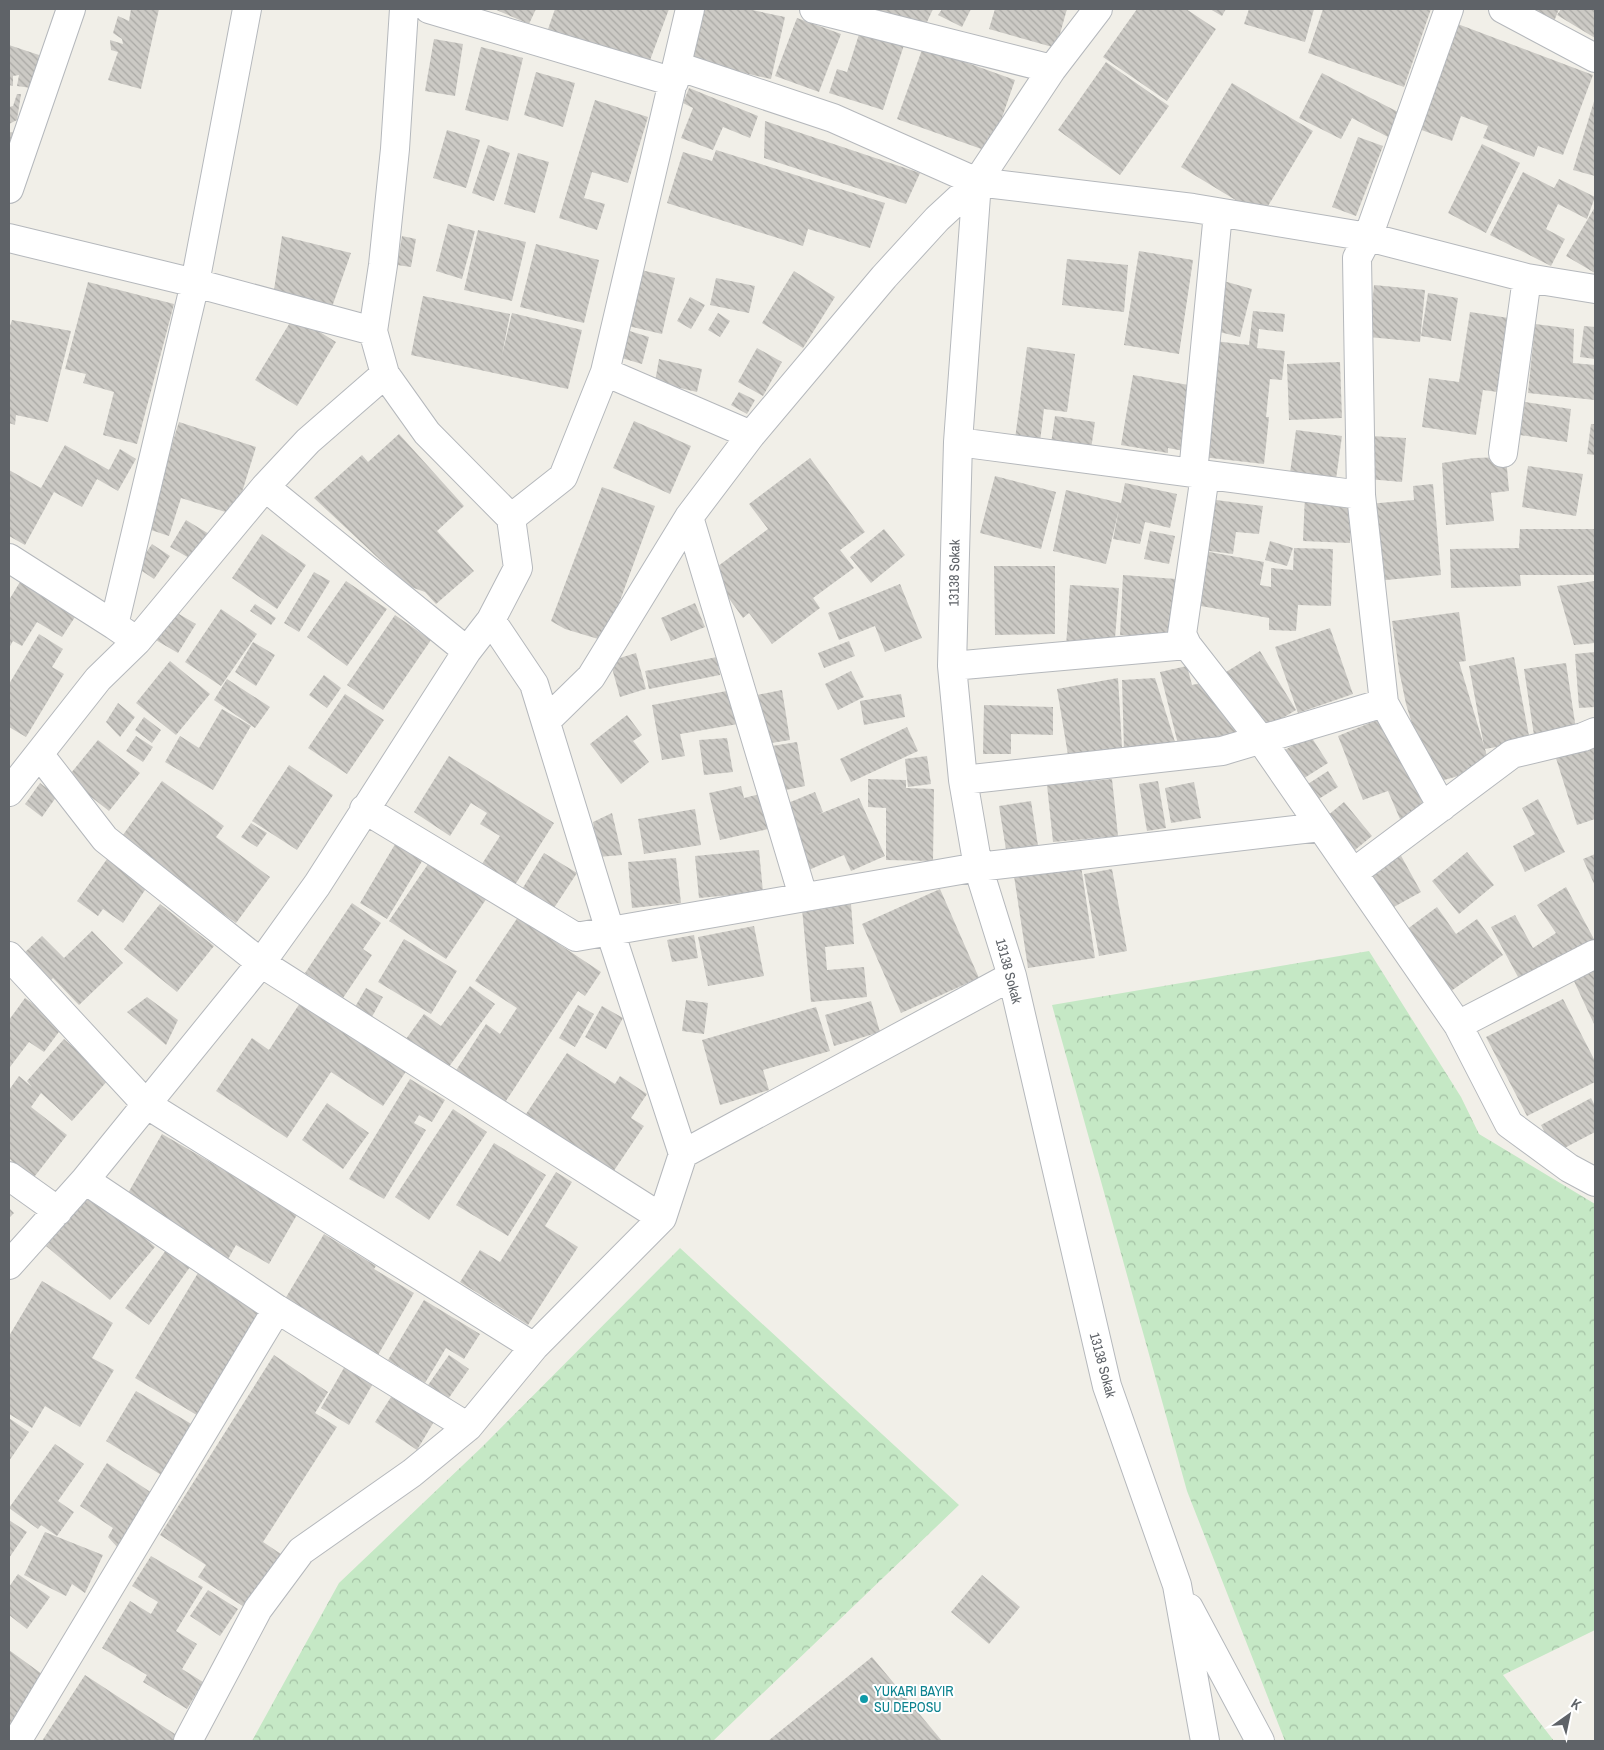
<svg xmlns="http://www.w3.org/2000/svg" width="1604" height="1750" viewBox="0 0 1604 1750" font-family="'Archivo Narrow',sans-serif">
<defs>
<pattern id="forest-crowns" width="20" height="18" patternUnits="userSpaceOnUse" patternTransform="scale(1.25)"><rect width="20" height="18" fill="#c5e8c5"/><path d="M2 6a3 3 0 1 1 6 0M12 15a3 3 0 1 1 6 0" fill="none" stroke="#a3c0a4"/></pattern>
<pattern id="building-back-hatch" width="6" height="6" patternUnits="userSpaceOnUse" patternTransform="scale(1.25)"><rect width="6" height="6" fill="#cccac5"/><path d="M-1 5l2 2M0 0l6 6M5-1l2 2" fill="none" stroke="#a9a8a4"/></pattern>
</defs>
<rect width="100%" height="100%" fill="#f1efe8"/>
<path fill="url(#forest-crowns)" d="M 1369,951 L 1461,1097 L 1479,1134 L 1595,1204 L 1595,1630 L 1503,1675 L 1554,1741 L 1285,1741 L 1187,1491 L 1052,1005 Z
M 680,1248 L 959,1505 L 713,1741 L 252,1741 L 339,1583 L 483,1446 Z"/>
<path fill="url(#building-back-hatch)" d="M 131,9 L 159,9 L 141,89 L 108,80 L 118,52 L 111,50 L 110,40 L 123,44 L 122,39 L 113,33 L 118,16 L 129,21 Z
M 494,9 L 536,9 L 529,24 Z
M 555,9 L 669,9 L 646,71 L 546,35 Z
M 703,9 L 747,9 L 785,17 L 771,79 L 691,61 Z
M 868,9 L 933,9 L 922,33 Z
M 942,9 L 971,9 L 962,27 L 938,15 Z
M 995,9 L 1067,9 L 1056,48 L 989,29 Z
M 1137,9 L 1186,9 L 1216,29 L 1167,101 L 1103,57 Z
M 1210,9 L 1226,9 L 1222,16 Z
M 1249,9 L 1314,9 L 1305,42 L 1244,24 Z
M 1323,9 L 1431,9 L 1404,87 L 1308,53 Z
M 1518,9 L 1559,9 L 1553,24 Z
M 1561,9 L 1595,9 L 1595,38 L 1557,15 Z
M 797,18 L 841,34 L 819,92 L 775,76 Z
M 1455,23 L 1593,75 L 1563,155 L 1538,146 L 1534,157 L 1483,138 L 1488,126 L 1461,116 L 1452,141 L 1416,128 Z
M 861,28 L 905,42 L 883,110 L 829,93 L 837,69 L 847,72 Z
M 434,39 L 463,44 L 455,96 L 425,91 Z
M 9,45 L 39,55 L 36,92 L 31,88 L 17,86 L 19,75 L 13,76 L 13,86 L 9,85 Z
M 481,47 L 523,58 L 508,121 L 465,110 Z
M 923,47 L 1015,80 L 990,152 L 897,119 Z
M 1106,62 L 1169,106 L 1120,175 L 1058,130 Z
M 536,72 L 575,83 L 563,127 L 524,115 Z
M 1322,73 L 1402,114 L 1390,138 L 1352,118 L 1341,139 L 1299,118 Z
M 1232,83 L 1313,131 L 1262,216 L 1181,167 Z
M 689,88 L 758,116 L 750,138 L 723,127 L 713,150 L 681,138 L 693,108 L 683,103 Z
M 17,94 L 21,94 L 17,120 L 9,124 L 9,107 L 13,106 Z
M 1595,98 L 1595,176 L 1573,170 Z
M 595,100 L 648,117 L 628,183 L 592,172 L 584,198 L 605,204 L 597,230 L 559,218 Z
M 765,121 L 920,173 L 906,204 L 764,158 Z
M 447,130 L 480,140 L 466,188 L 433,178 Z
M 9,132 L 15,133 L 9,159 Z
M 1358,137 L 1383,146 L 1356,216 L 1332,207 Z
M 1482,144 L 1520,163 L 1486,233 L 1448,213 Z
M 488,145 L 510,153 L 494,201 L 472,193 Z
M 716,150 L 885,203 L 870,248 L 808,229 L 803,246 L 667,203 L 683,152 L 712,161 Z
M 518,153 L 549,162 L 535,213 L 504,204 Z
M 1523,172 L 1554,188 L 1559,179 L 1595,197 L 1587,219 L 1558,204 L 1546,229 L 1565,239 L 1551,266 L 1490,235 Z
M 1595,207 L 1595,273 L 1566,256 Z
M 448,224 L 475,231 L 462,279 L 436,271 Z
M 478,230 L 526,242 L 512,301 L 464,290 Z
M 282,236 L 351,253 L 332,307 L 274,290 Z
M 402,236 L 416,239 L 411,267 L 397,265 Z
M 536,244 L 599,260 L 584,323 L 520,307 Z
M 1139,251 L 1193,260 L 1179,354 L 1124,345 Z
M 1067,259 L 1128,265 L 1124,312 L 1062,305 Z
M 637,269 L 675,278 L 662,334 L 624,325 Z
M 794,271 L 835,297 L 803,348 L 762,323 Z
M 716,278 L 755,286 L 749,313 L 710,305 Z
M 1220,280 L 1252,289 L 1240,337 L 1207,329 Z
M 88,282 L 174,304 L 137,444 L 103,435 L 114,392 L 83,383 L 86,374 L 65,369 Z
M 1374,285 L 1425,290 L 1420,342 L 1369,337 Z
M 1428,293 L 1458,298 L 1451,341 L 1421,336 Z
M 423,296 L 510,314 L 502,355 L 512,313 L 582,330 L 568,389 L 411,355 Z
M 690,297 L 705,305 L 691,329 L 677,321 Z
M 1253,311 L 1285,314 L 1283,332 L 1259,329 L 1257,348 L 1285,351 L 1282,380 L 1270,379 L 1266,417 L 1269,417 L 1264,464 L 1202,457 L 1214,341 L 1249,345 Z
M 1470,312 L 1515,319 L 1505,393 L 1483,390 L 1476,435 L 1422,427 L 1429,378 L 1459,382 Z
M 718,313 L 730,321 L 720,337 L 708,330 Z
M 294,316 L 336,342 L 297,406 L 255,380 Z
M 12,320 L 71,331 L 48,422 L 16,415 L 15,425 L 9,423 L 9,329 Z
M 1535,324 L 1574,329 L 1573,363 L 1595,365 L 1595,400 L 1528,393 Z
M 1584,326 L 1595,327 L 1595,359 L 1580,357 Z
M 623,329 L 649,337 L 642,364 L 615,356 Z
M 1027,347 L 1075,354 L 1067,412 L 1044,409 L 1040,442 L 1015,439 Z
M 757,348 L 782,362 L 763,396 L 738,382 Z
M 659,359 L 702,369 L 697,392 L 655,382 Z
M 1340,362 L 1342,418 L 1289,420 L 1287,364 Z
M 1133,375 L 1194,386 L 1184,451 L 1168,448 L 1168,453 L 1121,445 Z
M 739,392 L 755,400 L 747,414 L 731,405 Z
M 1525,402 L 1571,409 L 1567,442 L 1520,435 Z
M 1055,416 L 1095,422 L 1090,456 L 1050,450 Z
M 634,421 L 691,446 L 670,494 L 613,468 Z
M 179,422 L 256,447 L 235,515 L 181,498 L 169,536 L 145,528 Z
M 1591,424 L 1595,424 L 1595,455 L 1587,454 Z
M 1296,430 L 1342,436 L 1336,479 L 1290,473 Z
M 399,434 L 464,506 L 437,531 L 474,571 L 436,604 L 425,592 L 408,586 L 314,498 L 362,455 L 368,462 Z
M 1371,436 L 1406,438 L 1402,482 L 1368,479 Z
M 65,445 L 109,470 L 120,449 L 136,459 L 118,491 L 97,479 L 82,507 L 54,492 L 25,545 L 9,536 L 9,470 L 41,488 Z
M 1506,457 L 1509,491 L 1491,493 L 1494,521 L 1446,525 L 1442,463 L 1474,458 Z
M 810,458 L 865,532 L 840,550 L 854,568 L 813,598 L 820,608 L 772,644 L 749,613 L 743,618 L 710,572 L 768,529 L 749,504 Z
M 1528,466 L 1583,474 L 1576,516 L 1522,507 Z
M 995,476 L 1056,492 L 1041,549 L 980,533 Z
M 1125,483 L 1177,494 L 1170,528 L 1145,522 L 1140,544 L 1113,539 L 1119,509 L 1106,564 L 1053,551 L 1066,490 L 1121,503 Z
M 1433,484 L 1441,575 L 1375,581 L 1368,504 L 1414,500 L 1413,486 Z
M 602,487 L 655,506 L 605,641 L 565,629 L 551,621 Z
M 1305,495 L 1352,496 L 1350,543 L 1303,541 Z
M 1208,499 L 1263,506 L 1259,534 L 1236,532 L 1233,554 L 1201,550 Z
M 186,520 L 214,537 L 198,563 L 170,547 Z
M 884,529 L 905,555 L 871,583 L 850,557 Z
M 1520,529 L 1595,529 L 1595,575 L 1520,575 L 1521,586 L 1451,588 L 1450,549 L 1519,548 Z
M 1150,531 L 1175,536 L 1169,564 L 1144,559 Z
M 262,534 L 306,565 L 277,609 L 232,578 Z
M 1270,541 L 1293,548 L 1287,566 L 1265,560 Z
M 152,544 L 170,556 L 154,579 L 136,567 Z
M 1294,548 L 1333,549 L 1331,606 L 1298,605 L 1296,631 L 1269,630 L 1269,618 L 1195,605 L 1204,551 L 1264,562 L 1260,585 L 1271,587 L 1271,568 L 1293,570 Z
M 994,566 L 1055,566 L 1055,634 L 995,635 Z
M 314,572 L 330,581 L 299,632 L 284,623 Z
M 1123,575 L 1176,579 L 1173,638 L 1120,635 Z
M 346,581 L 387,609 L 347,666 L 307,637 Z
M 1595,581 L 1595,643 L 1574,645 L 1557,586 Z
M 20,582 L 75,617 L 62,637 L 37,622 L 22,646 L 13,641 L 9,648 L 9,600 Z
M 900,584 L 922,638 L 885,652 L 875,626 L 839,640 L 828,613 Z
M 1070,585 L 1119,588 L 1114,651 L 1066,647 Z
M 695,603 L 705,627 L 671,641 L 661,618 Z
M 255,604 L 276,618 L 271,625 L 250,611 Z
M 221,609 L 257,634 L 221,686 L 185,662 Z
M 172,610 L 196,624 L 178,653 L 154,639 Z
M 1459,612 L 1466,661 L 1451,663 L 1459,662 L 1484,746 L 1469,666 L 1514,657 L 1530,741 L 1485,749 L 1490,767 L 1430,784 L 1406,704 L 1399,670 L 1392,621 Z
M 395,615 L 431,640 L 383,710 L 347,685 Z
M 1330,628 L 1353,694 L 1298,713 L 1275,647 Z
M 39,634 L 63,649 L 52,667 L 64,674 L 26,737 L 9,727 L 9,684 Z
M 849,641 L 855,656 L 824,668 L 818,653 Z
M 253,642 L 275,655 L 256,686 L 235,672 Z
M 1260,651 L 1296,710 L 1261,731 L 1226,672 Z
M 1595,652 L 1595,707 L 1579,708 L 1575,654 Z
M 636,653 L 646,689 L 620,697 L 610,661 Z
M 717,657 L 720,675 L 649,689 L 645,671 Z
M 170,661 L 210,694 L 176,735 L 136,703 Z
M 1566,663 L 1577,736 L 1535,742 L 1524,669 Z
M 1187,666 L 1192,685 L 1210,681 L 1216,705 L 1233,701 L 1241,737 L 1180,752 L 1160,672 Z
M 851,671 L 864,697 L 838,710 L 825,684 Z
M 324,675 L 341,688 L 327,708 L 309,695 Z
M 1118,678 L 1122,748 L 1068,755 L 1057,689 Z
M 1155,678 L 1176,745 L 1124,750 L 1122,680 Z
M 227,679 L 270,707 L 255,728 L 214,700 Z
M 732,690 L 738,724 L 680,734 L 685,756 L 662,760 L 652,705 Z
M 782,690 L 790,740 L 765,744 L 757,695 Z
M 345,694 L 384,720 L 347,774 L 308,748 Z
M 901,694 L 905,717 L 864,725 L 860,701 Z
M 118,703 L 135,717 L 120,737 L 106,722 Z
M 984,705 L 1053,707 L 1053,735 L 1011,734 L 1011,754 L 983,754 Z
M 222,709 L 251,726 L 213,790 L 165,762 L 180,736 L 199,748 Z
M 627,715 L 642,735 L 633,741 L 649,762 L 621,784 L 590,744 Z
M 1389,715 L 1426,808 L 1400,819 L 1388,791 L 1363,800 L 1338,736 Z
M 144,717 L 161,730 L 152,743 L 135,730 Z
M 907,727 L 918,751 L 851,782 L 840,759 Z
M 1310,735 L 1328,763 L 1298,782 L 1280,753 Z
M 136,736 L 153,747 L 143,762 L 126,751 Z
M 727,738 L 733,772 L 704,775 L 699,740 Z
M 1595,738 L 1595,819 L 1577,825 L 1555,755 Z
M 98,740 L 140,773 L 109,811 L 67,778 Z
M 797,742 L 805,786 L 781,791 L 772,746 Z
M 449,756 L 554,823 L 513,888 L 480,867 L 500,836 L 480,824 L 487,813 L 471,803 L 450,836 L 414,812 Z
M 927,756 L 931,784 L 908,787 L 905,759 Z
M 289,765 L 333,795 L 297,850 L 252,821 Z
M 1328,771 L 1338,787 L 1309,805 L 1300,789 Z
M 868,779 L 906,780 L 906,788 L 934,789 L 933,861 L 886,860 L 886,808 L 868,807 Z
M 1112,779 L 1118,836 L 1053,842 L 1047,785 Z
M 162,781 L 224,826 L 216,837 L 270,877 L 236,923 L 120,839 Z
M 1158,781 L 1166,828 L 1147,831 L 1139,784 Z
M 1194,782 L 1201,818 L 1171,823 L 1165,788 Z
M 40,783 L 57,796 L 42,817 L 25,804 Z
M 741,786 L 744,798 L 760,794 L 768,829 L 720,840 L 709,793 Z
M 815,792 L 823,812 L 817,815 L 859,798 L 885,856 L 851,871 L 844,855 L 804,872 L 783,805 Z
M 1538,799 L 1565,852 L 1525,872 L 1513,846 L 1535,834 L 1522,808 Z
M 1031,801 L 1039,852 L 1007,856 L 999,806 Z
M 1344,802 L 1372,836 L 1355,850 L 1327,816 Z
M 695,809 L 701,845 L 644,854 L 638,819 Z
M 612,813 L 622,855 L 598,857 L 593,822 Z
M 251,823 L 267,833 L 257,847 L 241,837 Z
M 400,836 L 427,853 L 387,919 L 360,903 Z
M 759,850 L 763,892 L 699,898 L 695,856 Z
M 1399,852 L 1421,892 L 1383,913 L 1361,874 Z
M 1467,852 L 1494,885 L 1459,914 L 1432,881 Z
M 544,853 L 577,873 L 552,911 L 521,891 Z
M 435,854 L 491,892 L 446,959 L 389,921 Z
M 1595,854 L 1595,886 L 1583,859 Z
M 676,858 L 681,903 L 632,908 L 628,862 Z
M 107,859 L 147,887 L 123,923 L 103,909 L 98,916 L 77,901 Z
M 1081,866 L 1095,958 L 1028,968 L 1014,876 Z
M 1112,869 L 1127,951 L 1099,956 L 1084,874 Z
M 1566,887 L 1595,941 L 1524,988 L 1491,927 L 1515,915 L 1533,948 L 1556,933 L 1537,905 Z
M 940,889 L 979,978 L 901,1013 L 862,924 Z
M 352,903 L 381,923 L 363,949 L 372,955 L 343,998 L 305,973 Z
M 160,904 L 214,946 L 177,992 L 124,949 Z
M 851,904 L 854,944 L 825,947 L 827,970 L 864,967 L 867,997 L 811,1002 L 802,909 Z
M 1437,907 L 1456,934 L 1477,919 L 1503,955 L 1451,991 L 1406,930 Z
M 518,917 L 601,972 L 585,996 L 578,991 L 504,1104 L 455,1072 L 486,1024 L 500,1034 L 517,1008 L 475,981 Z
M 754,926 L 764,976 L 708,986 L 698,937 Z
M 92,931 L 123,963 L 79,1005 L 53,978 L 48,983 L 21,956 L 42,936 L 64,958 Z
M 694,935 L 698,958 L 672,962 L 667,940 Z
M 404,939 L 457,971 L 431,1014 L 378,982 Z
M 1595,965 L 1595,1026 L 1572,977 Z
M 470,986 L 495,1004 L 448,1068 L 406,1039 L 424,1014 L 441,1026 Z
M 366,988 L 383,997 L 369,1022 L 352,1012 Z
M 147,997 L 178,1020 L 166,1045 L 127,1012 Z
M 25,998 L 64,1025 L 44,1052 L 29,1042 L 10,1067 L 9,1020 Z
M 1563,999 L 1595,1061 L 1595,1082 L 1527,1116 L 1486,1037 Z
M 302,1000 L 407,1070 L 383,1106 L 331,1072 L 287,1138 L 216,1091 L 252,1038 L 269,1050 Z
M 686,1000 L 708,1003 L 704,1034 L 682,1031 Z
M 871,1001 L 880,1032 L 834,1046 L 825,1015 Z
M 578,1005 L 594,1014 L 575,1047 L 559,1038 Z
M 602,1006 L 623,1018 L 606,1049 L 585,1037 Z
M 816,1007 L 830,1051 L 763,1070 L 769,1090 L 720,1105 L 702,1040 Z
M 64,1039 L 109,1079 L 72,1121 L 41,1093 L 31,1107 L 67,1135 L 31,1181 L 9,1158 L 9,1090 L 19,1076 L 32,1087 L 27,1081 Z
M 567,1053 L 615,1084 L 620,1076 L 647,1094 L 631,1118 L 644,1126 L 611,1175 L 524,1117 Z
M 410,1079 L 445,1100 L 432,1122 L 419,1115 L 414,1123 L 426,1130 L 384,1199 L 349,1179 Z
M 1591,1098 L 1595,1106 L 1595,1132 L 1555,1153 L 1541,1125 Z
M 327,1103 L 369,1133 L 343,1169 L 302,1140 Z
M 453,1109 L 487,1132 L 429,1220 L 395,1197 Z
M 162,1134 L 298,1213 L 269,1264 L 236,1245 L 227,1261 L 124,1200 Z
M 494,1143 L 546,1175 L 508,1236 L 456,1205 Z
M 556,1172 L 572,1182 L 545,1226 L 578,1247 L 528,1325 L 460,1282 L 480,1250 L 500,1262 Z
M 89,1195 L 117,1219 L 120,1216 L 155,1247 L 110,1300 L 46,1246 Z
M 9,1208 L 14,1213 L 9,1218 Z
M 324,1234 L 376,1266 L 374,1269 L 414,1293 L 378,1355 L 285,1299 Z
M 166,1250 L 190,1267 L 149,1325 L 125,1308 Z
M 198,1273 L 264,1312 L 200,1417 L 135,1378 Z
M 42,1281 L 113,1323 L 92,1358 L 114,1370 L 80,1427 L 45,1406 L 32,1428 L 9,1414 L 9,1336 Z
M 424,1300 L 480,1334 L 464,1359 L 446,1348 L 425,1383 L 388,1360 Z
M 274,1355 L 328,1392 L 315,1413 L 337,1427 L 263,1542 L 287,1558 L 252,1612 L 198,1577 L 206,1565 L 160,1535 Z
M 449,1355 L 469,1369 L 446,1402 L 426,1388 Z
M 345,1366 L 374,1382 L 349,1425 L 321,1408 Z
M 136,1391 L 193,1425 L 163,1476 L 106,1441 Z
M 391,1397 L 435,1420 L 417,1450 L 375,1422 Z
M 9,1418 L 29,1432 L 9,1461 Z
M 55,1444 L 84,1464 L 58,1501 L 74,1512 L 57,1536 L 41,1525 L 38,1529 L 9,1508 Z
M 107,1463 L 152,1493 L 119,1549 L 108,1537 L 113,1528 L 80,1506 Z
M 9,1520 L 27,1532 L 9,1558 Z
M 45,1532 L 103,1555 L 85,1593 L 72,1584 L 66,1596 L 24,1575 Z
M 151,1556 L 203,1587 L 176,1631 L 197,1644 L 182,1669 L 203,1682 L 187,1709 L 143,1682 L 147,1675 L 102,1648 L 130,1601 L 151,1614 L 158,1602 L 132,1586 Z
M 18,1574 L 50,1597 L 27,1629 L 9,1615 L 9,1587 Z
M 982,1575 L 1020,1607 L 989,1644 L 951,1612 Z
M 208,1590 L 238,1609 L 220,1636 L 190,1616 Z
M 9,1650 L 46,1677 L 9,1729 Z
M 872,1657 L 942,1741 L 768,1741 Z
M 85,1675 L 184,1740 L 183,1741 L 42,1741 Z"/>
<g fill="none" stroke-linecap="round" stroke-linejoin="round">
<defs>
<path id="minor" d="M 429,9 L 674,82
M 814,9 L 1052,69
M 1503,9 L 1595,58
M 677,66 L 833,118 L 977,182 L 1193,208 L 1368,237 L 1527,278 L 1595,289
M 977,182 L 958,442 L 952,666 L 963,780 L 978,867 L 1012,976 L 1107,1386 L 1177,1585 L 1205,1741
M 9,189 L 71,9
M 9,238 L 195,283 L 373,331
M 605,372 L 751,435
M 958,442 L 1361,495
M 1503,453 L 1527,278
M 1193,473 L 1218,213
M 265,487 L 467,651
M 689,517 L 803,896
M 511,518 L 563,477 L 605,372 L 690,9
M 9,558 L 114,625
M 137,641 L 114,625 L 195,283 L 247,9
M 1187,645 L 1261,740 L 1458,1025 L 1509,1124 L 1569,1168 L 1595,1182
M 952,666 L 1187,645 L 1182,634 L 1205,475
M 1384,703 L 1442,807
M 546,721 L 591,677 L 689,517 L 751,435 L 884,277 L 937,219 L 977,182 L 1052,69 L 1098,9
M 39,754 L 105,839 L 261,963 L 662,1218
M 963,780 L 1222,751 L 1384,703 L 1361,495 L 1357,258 L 1368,237 L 1449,9
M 9,792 L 98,679 L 137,641 L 265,487 L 308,441 L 385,374
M 364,809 L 576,937 L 978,867 L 1321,827
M 1353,873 L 1512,754 L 1583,737 L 1595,732
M 9,956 L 146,1104 L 534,1347
M 1458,1025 L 1595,954
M 683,1154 L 1012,976
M 9,1176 L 58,1211
M 85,1180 L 277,1309 L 468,1427
M 9,1265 L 85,1180 L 261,963 L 317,885 L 467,651 L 491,620 L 518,568 L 511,518 L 427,433 L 385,374 L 373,331 L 383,265 L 395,149 L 404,9
M 1189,1608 L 1260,1741
M 17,1741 L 277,1309
M 188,1741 L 258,1609 L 301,1551 L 412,1473 L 468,1427 L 534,1347 L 662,1218 L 683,1154 L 610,931 L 534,684 L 491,620"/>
</defs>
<use href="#minor" stroke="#b5b8bc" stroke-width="30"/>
<use href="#minor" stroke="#fff" stroke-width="28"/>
</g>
<circle fill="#0f9aa8" stroke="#fff" stroke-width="2" cx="864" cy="1699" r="5"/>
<g text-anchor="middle" stroke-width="4" stroke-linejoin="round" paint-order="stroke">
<g font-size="14" fill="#5f6368" stroke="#fff">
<text transform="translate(954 573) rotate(-89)" y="5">13138 Sokak</text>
<text transform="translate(1009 971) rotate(75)" y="5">13138 Sokak</text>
<text transform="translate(1103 1365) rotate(75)" y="5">13138 Sokak</text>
</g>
<g font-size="14" fill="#0d838f" stroke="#fff" text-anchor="start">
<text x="874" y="1696">YUKARI BAYIR<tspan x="874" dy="16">SU DEPOSU</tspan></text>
</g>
</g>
<rect width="1604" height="1750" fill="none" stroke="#5f6368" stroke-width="20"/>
<g transform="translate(1569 1715) rotate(33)" stroke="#ffffff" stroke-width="4" paint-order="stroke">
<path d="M0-4L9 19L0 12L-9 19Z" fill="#5f6368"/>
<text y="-8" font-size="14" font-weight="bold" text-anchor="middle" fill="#5f6368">K</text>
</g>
</svg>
